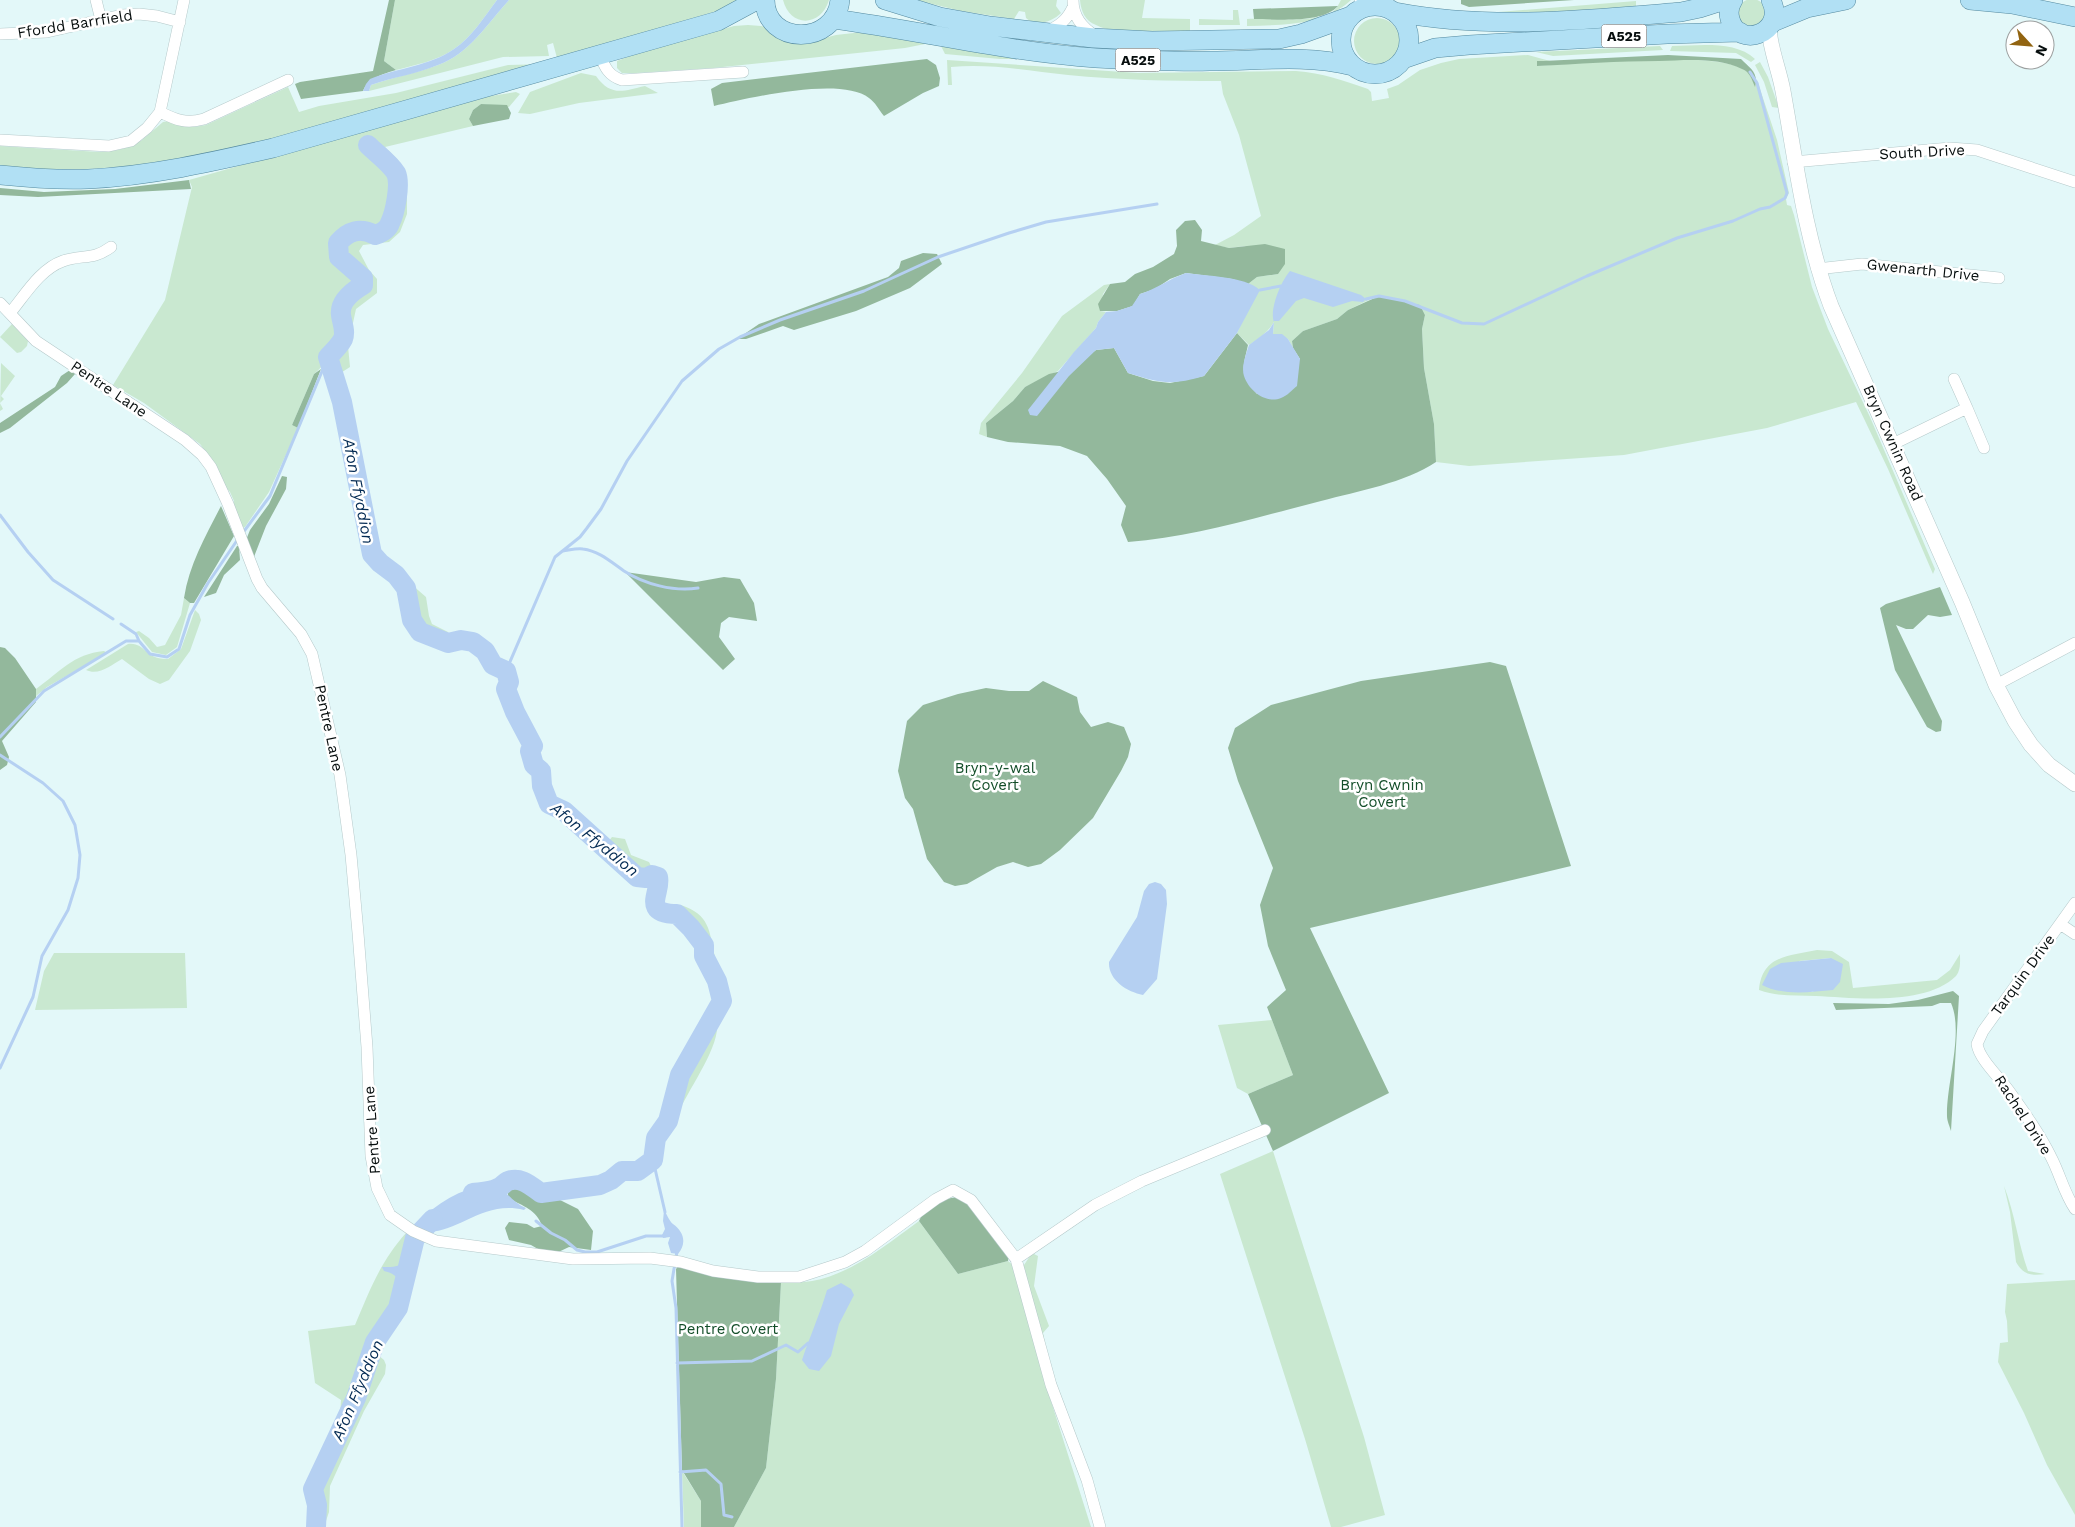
<svg xmlns="http://www.w3.org/2000/svg" width="2075" height="1527" viewBox="0 0 2075 1527" font-family="'Work Sans',sans-serif">
<rect width="100%" height="100%" fill="#e3f8f9"/>
<path fill="#c9e8d0" fill-rule="evenodd" d="M1738 13a14 14 0 1 1 28 0a14 14 0 1 1-28 0Z
M 395,0 L 497,0 C 484,17 472,37 454,49 C 437,61 415,65 396,70 L 384,61 Z
M 509,0 L 741,0 L 724,9 L 557,58 L 553,43 L 547,45 L 549,56 L 503,57 L 369,91 L 371,85 C 393,77 417,73 438,65 C 469,54 488,23 509,0 Z
M 783,0 L 829,0 C 821,27 790,28 783,0 Z
M 916,0 L 1057,0 L 1056,6 L 1061,13 C 1052,22 1036,27 1026,18 L 1025,12 L 1019,11 L 1014,19 L 961,11 Z
M 1080,0 L 1145,0 L 1142,18 L 1190,19 L 1190,34 C 1165,33 1117,36 1096,25 C 1085,21 1081,11 1080,0 Z
M 1341,0 L 1351,0 C 1323,26 1283,25 1247,26 L 1247,19 C 1269,18 1313,23 1331,13 C 1336,10 1339,4 1341,0 Z
M 1636,1 L 1636,10 L 1474,14 Z
M 1233,10 L 1238,10 L 1240,25 L 1199,25 L 1199,19 L 1233,20 Z
M1354 41a23 23 0 1 1 46 0a23 23 0 1 1-46 0Z
M 748,25 L 761,26 L 813,41 L 836,35 L 871,31 L 1018,59 L 1000,59 L 945,54 L 941,46 L 925,44 L 905,48 L 713,68 L 636,73 L 622,73 L 617,68 L 617,61 L 638,53 L 734,26 Z
M 1660,46 L 1663,50 L 1553,56 L 1536,52 Z
M 1672,46 C 1697,46 1735,40 1755,59 L 1751,62 L 1736,53 L 1670,51 Z
M 1528,55 L 1550,61 L 1537,61 L 1537,66 C 1578,64 1714,50 1745,70 C 1750,74 1753,80 1755,86 L 1757,80 L 1777,140 L 1789,193 L 1786,199 L 1787,205 L 1791,206 L 1794,215 L 1812,287 L 1828,329 L 1870,417 L 1935,569 L 1933,574 L 1888,469 L 1856,402 L 1767,428 L 1624,455 L 1469,466 L 1436,462 L 1434,424 L 1424,368 L 1422,329 L 1425,315 L 1420,305 L 1379,295 L 1348,310 L 1337,319 L 1303,331 L 1292,341 L 1293,348 L 1288,339 L 1273,334 L 1274,322 C 1267,333 1260,338 1249,345 L 1237,333 L 1246,314 L 1248,284 L 1257,277 L 1278,274 L 1245,246 L 1229,248 L 1215,245 L 1234,235 L 1261,216 L 1239,135 L 1223,94 L 1221,81 C 1170,81 1119,80 1068,75 C 1029,71 990,63 951,67 L 952,85 L 948,85 L 947,60 L 1138,73 L 1296,71 C 1323,73 1342,80 1368,89 L 1371,92 L 1372,101 L 1389,98 L 1387,89 L 1398,85 L 1420,70 L 1441,63 L 1459,59 Z
M 1760,62 L 1768,77 L 1779,108 L 1772,107 L 1764,82 L 1755,65 Z
M 547,64 C 488,80 428,97 369,114 C 250,148 125,180 0,166 L 0,146 L 100,152 L 118,150 L 132,146 L 142,140 L 163,122 L 169,121 L 194,127 L 206,125 L 288,87 L 299,112 L 319,106 L 396,93 L 508,65 Z
M 581,73 L 596,76 C 611,97 623,91 645,86 L 658,93 L 579,103 L 530,114 L 518,113 L 530,92 Z
M 516,92 L 520,94 L 509,107 L 481,104 L 473,110 L 469,119 L 473,126 L 385,147 L 398,160 L 407,176 L 407,214 L 400,232 L 389,242 L 363,245 L 359,251 L 369,270 L 377,279 L 377,293 L 356,309 L 348,346 L 350,367 L 336,376 L 332,360 C 337,356 336,352 340,347 C 342,343 345,342 346,338 C 349,327 342,316 346,307 C 349,298 358,292 365,286 C 365,267 342,265 340,244 C 353,226 360,235 378,237 C 389,231 392,225 395,214 L 398,212 L 401,195 L 398,172 L 377,145 L 364,146 C 373,155 385,163 392,173 C 404,191 389,216 380,231 L 353,228 L 341,233 L 335,243 L 337,257 L 361,279 L 362,284 C 356,288 347,292 344,298 C 337,310 340,316 342,328 C 343,338 322,369 314,374 L 292,425 L 298,428 L 269,492 L 245,527 L 240,529 L 233,507 L 234,501 L 230,492 L 223,484 L 211,458 L 200,444 L 144,403 L 113,385 L 165,300 L 192,187 L 189,180 L 478,98 Z
M 1110,284 L 1103,294 L 1100,311 L 1106,312 L 1098,322 L 1096,328 L 1058,371 L 1025,387 L 1013,401 L 986,423 L 987,437 L 979,434 L 981,423 L 1022,373 L 1062,316 L 1104,285 Z
M 12,324 L 28,341 L 27,346 L 21,352 L 17,353 L 0,337 Z
M 1,363 L 15,376 L 1,396 L 4,399 L 0,403 L 3,409 L 0,411 Z
M 411,584 L 426,597 L 429,616 L 432,624 L 448,632 L 449,636 L 447,640 C 410,633 416,618 408,589 Z
M 184,598 L 190,603 L 177,647 L 166,655 L 152,652 L 136,632 L 139,631 L 149,638 L 157,647 L 165,645 L 181,615 Z
M 195,610 L 199,614 L 201,620 L 190,651 L 169,680 L 160,684 L 149,679 L 122,659 C 111,665 99,676 86,670 L 128,644 C 146,642 144,660 168,659 L 181,649 Z
M 104,651 L 107,653 L 47,687 L 36,696 L 36,689 C 60,672 73,654 104,651 Z
M 612,837 L 625,839 L 631,855 L 649,862 L 653,870 L 643,875 L 637,872 L 609,848 L 608,842 Z
M 681,905 C 710,915 709,930 715,957 L 675,906 Z
M 1817,950 L 1832,951 L 1849,962 L 1853,988 L 1937,980 L 1950,970 L 1960,954 C 1960,961 1961,970 1956,976 C 1926,1006 1855,998 1816,996 C 1796,995 1778,997 1759,990 C 1762,955 1789,956 1817,950 ZM 1831,958 L 1813,992 L 1803,991 L 1799,961 Z
M 54,953 L 185,953 L 187,1008 L 35,1010 L 44,971 Z
M 1272,1020 L 1293,1075 L 1248,1094 L 1237,1088 L 1218,1025 Z
M 717,1023 C 720,1048 687,1091 677,1116 L 673,1115 L 683,1074 L 713,1026 Z
M 1273,1151 L 1364,1437 L 1385,1515 L 1341,1527 L 1331,1527 L 1305,1439 L 1220,1174 Z
M 2004,1186 C 2015,1214 2018,1243 2028,1271 L 2045,1274 C 2032,1276 2023,1275 2016,1262 L 2010,1212 Z
M 919,1221 L 958,1274 L 1008,1261 L 1014,1266 L 1043,1376 L 1091,1527 L 734,1527 L 766,1468 L 776,1379 L 781,1282 C 791,1282 802,1283 812,1281 C 852,1274 887,1244 919,1221 Z
M 406,1233 L 417,1241 L 405,1314 L 399,1323 L 390,1331 L 378,1355 L 384,1360 L 386,1365 L 385,1374 L 364,1411 L 330,1486 L 329,1512 L 324,1527 L 313,1527 L 315,1514 L 310,1488 L 339,1430 L 341,1400 L 315,1383 L 308,1331 L 355,1325 C 370,1290 380,1262 406,1233 Z
M 1032,1253 L 1038,1256 L 1034,1286 L 1049,1326 L 1043,1333 L 1046,1349 L 1024,1274 L 1024,1265 Z
M 2075,1280 L 2075,1515 L 2047,1465 L 2024,1413 L 1998,1362 L 2000,1343 L 2008,1342 L 2007,1321 L 2005,1312 L 2007,1284 Z
M 682,1471 L 701,1501 L 701,1527 L 684,1527 Z"/>
<path fill="#93b89c" d="M 389,0 L 395,0 L 384,61 L 396,70 C 383,74 368,78 363,91 L 301,99 L 295,84 L 300,82 L 373,71 Z
M 1461,0 L 1574,0 L 1469,7 L 1461,4 Z
M 1338,6 C 1322,24 1277,19 1254,19 L 1253,9 Z
M 1668,55 L 1741,59 C 1750,68 1759,73 1755,87 C 1752,80 1750,72 1742,69 C 1718,57 1686,60 1659,61 C 1618,61 1578,64 1537,66 L 1537,61 L 1543,61 Z
M 927,59 L 936,65 L 940,78 L 939,86 L 923,93 L 884,116 C 879,110 875,102 869,98 C 841,76 748,98 714,106 L 711,89 L 722,83 Z
M 481,104 L 507,105 L 511,113 L 509,119 L 473,126 L 469,119 L 473,110 Z
M 189,180 L 191,189 L 38,197 L 0,195 L 0,188 L 44,192 L 115,189 Z
M 1195,220 L 1202,230 L 1201,241 L 1229,248 L 1265,244 L 1285,249 L 1285,264 L 1278,274 L 1257,277 L 1248,284 L 1232,279 L 1186,273 L 1170,279 L 1155,289 L 1140,294 L 1133,306 L 1117,311 L 1100,311 L 1098,304 L 1110,284 L 1125,282 L 1135,274 L 1153,267 L 1174,254 L 1177,246 L 1176,230 L 1185,221 Z
M 923,253 L 937,254 L 942,264 L 910,288 L 856,311 L 794,330 L 783,326 L 746,339 L 737,339 L 759,324 L 888,277 L 899,268 L 901,261 Z
M 1379,296 L 1420,305 L 1425,315 L 1422,329 L 1424,368 L 1434,424 L 1436,462 C 1405,483 1358,491 1321,501 C 1258,517 1193,537 1128,542 L 1121,525 L 1126,506 L 1107,479 L 1087,456 L 1060,446 L 1008,442 L 987,437 L 986,423 L 1013,401 L 1025,387 L 1049,374 L 1070,369 L 1096,350 L 1114,348 L 1128,373 L 1153,381 L 1170,383 L 1204,376 L 1237,333 L 1248,345 C 1242,372 1240,371 1257,394 L 1300,359 L 1293,348 L 1292,341 L 1303,331 L 1337,319 L 1348,310 Z
M 321,369 L 298,428 L 292,425 L 314,374 Z
M 70,370 L 75,374 L 67,383 L 10,428 L 0,433 L 0,423 L 55,387 L 61,376 Z
M 282,476 L 287,477 L 286,489 L 266,526 L 252,562 L 246,540 L 250,530 L 269,504 Z
M 221,506 L 234,536 L 194,603 L 190,603 L 184,598 C 189,565 206,535 221,506 Z
M 237,546 L 239,546 L 240,560 L 224,575 L 216,593 L 204,597 Z
M 625,572 L 696,582 L 724,577 L 740,579 L 754,603 L 757,621 L 729,617 L 721,623 L 719,637 L 735,659 L 723,670 Z
M 1940,587 L 1952,615 L 1940,617 L 1928,615 L 1913,629 L 1906,629 L 1896,625 L 1942,721 L 1941,731 L 1936,732 L 1927,727 L 1895,670 L 1880,608 L 1886,604 Z
M 0,647 L 5,648 L 15,658 L 36,689 L 36,702 L 2,741 L 9,757 L 7,765 L 0,770 Z
M 1490,662 L 1506,666 L 1571,866 L 1310,928 L 1389,1093 L 1273,1151 L 1248,1094 L 1293,1075 L 1267,1007 L 1286,990 L 1268,946 L 1260,905 L 1273,868 L 1238,781 L 1228,748 L 1235,728 L 1271,705 L 1361,681 Z
M 1043,681 L 1077,697 L 1080,712 L 1091,727 L 1108,722 L 1124,727 L 1131,744 L 1128,757 L 1121,771 L 1093,818 L 1060,850 L 1041,864 L 1028,867 L 1013,862 L 997,867 L 967,884 L 955,886 L 944,882 L 927,859 L 913,809 L 905,798 L 898,771 L 907,721 L 923,705 L 958,694 L 986,688 L 1009,691 L 1029,691 Z
M 1953,991 L 1959,996 L 1951,1131 C 1950,1127 1947,1121 1947,1116 C 1946,1085 1964,1032 1951,1003 L 1940,1003 L 1932,1006 L 1836,1010 L 1833,1003 L 1889,1004 L 1918,1000 Z
M 514,1184 L 523,1184 L 535,1193 L 558,1199 L 578,1209 L 593,1231 L 591,1250 L 569,1247 L 550,1256 L 531,1245 L 509,1240 L 505,1228 L 509,1222 L 527,1224 L 534,1228 L 542,1226 C 537,1210 523,1206 508,1198 L 508,1189 Z
M 959,1197 L 970,1201 L 1009,1254 L 1008,1261 L 958,1274 L 919,1221 C 926,1206 943,1198 959,1197 Z
M 680,1264 L 781,1282 L 776,1379 L 766,1468 L 734,1527 L 701,1527 L 701,1501 L 682,1470 L 676,1269 Z"/>
<path fill="#b5d0f2" d="M 497,0 L 509,0 C 488,23 469,54 438,65 C 417,74 393,77 371,85 L 369,91 L 363,91 L 366,84 L 370,79 C 397,68 430,66 454,49 C 472,37 484,17 497,0 Z
M 1290,271 L 1361,295 L 1366,299 L 1363,302 L 1352,301 L 1333,307 L 1304,298 L 1296,301 L 1279,321 L 1274,321 L 1273,334 L 1282,334 L 1288,339 L 1300,359 L 1297,386 C 1292,390 1287,396 1281,398 C 1266,404 1249,391 1244,376 C 1241,367 1246,354 1249,345 L 1269,330 L 1274,322 C 1269,310 1281,281 1290,271 Z
M 1186,273 C 1206,276 1244,276 1260,290 L 1237,333 L 1204,376 C 1171,386 1160,383 1128,373 L 1114,348 L 1096,350 L 1069,376 L 1037,416 L 1030,415 L 1028,410 L 1074,352 L 1096,328 L 1098,322 L 1106,312 L 1117,311 L 1132,306 L 1140,294 C 1156,289 1169,279 1186,273 Z
M 1155,882 L 1161,884 L 1166,890 L 1167,904 L 1157,979 L 1143,995 C 1127,992 1108,980 1109,962 L 1137,917 L 1144,891 L 1149,884 Z
M 1831,958 L 1843,964 L 1840,982 L 1833,990 C 1810,992 1783,996 1762,985 L 1770,969 L 1781,963 Z
M 489,1184 C 505,1187 511,1202 526,1208 L 524,1210 C 481,1199 454,1238 421,1231 L 417,1224 C 436,1203 460,1189 489,1184 Z
M 664,1210 C 667,1214 669,1221 673,1224 C 684,1232 687,1243 678,1254 L 671,1253 L 668,1243 L 670,1237 L 663,1238 L 662,1235 L 665,1229 L 663,1221 Z
M 411,1246 C 412,1267 408,1290 398,1308 C 400,1290 406,1276 384,1271 L 382,1267 C 409,1268 399,1261 411,1246 Z
M 841,1283 L 851,1289 L 854,1295 L 839,1324 L 831,1356 L 819,1371 L 809,1369 L 802,1360 C 810,1336 820,1314 827,1290 Z"/>
<g fill="none" stroke-linecap="round" stroke-linejoin="round">
<path stroke="#b5d0f2" stroke-width="3" d="M 1260,290 L 1281,286
M 1366,299 L 1379,296 L 1405,301 L 1462,323 L 1484,324 L 1587,276 L 1677,238 L 1733,221 L 1760,209 L 1770,207 L 1785,198 L 1787,193 L 1757,83 L 1750,72
M 0,515 L 28,552 L 53,580 L 113,619
M 242,534 L 270,496 L 328,357
M 563,551 C 570,550 577,548 583,549 C 599,551 611,562 624,571 C 644,584 674,592 698,588
M 121,624 L 136,634 L 139,641
M 506,671 L 555,557 L 580,537 L 587,528 L 601,509 L 627,461 L 682,381 L 719,349 L 740,337 L 780,320 L 864,291 L 938,257 L 1009,233 L 1046,222 L 1157,204
M 0,737 L 44,691 L 126,641 L 139,641 L 150,654 L 167,657 L 179,649 L 190,615 L 208,583 L 238,539
M 0,755 L 43,783 L 63,801 L 75,825 L 80,855 L 78,878 L 68,910 L 42,956 L 33,997 L 0,1068
M 653,1160 L 665,1212
M 536,1221 L 551,1233 L 565,1240 L 577,1250 L 585,1252 L 597,1252 L 646,1236 L 665,1236
M 677,1251 L 672,1281 L 676,1308 L 682,1527
M 677,1363 L 752,1361 L 786,1345 L 798,1352 L 808,1343
M 680,1472 L 706,1470 L 721,1484 L 724,1515 L 732,1517"/>
<path stroke="#b5d0f2" stroke-width="20" d="M 368,145 C 377,154 389,162 396,173 C 401,184 395,213 390,223 C 388,230 381,233 375,235 C 360,227 348,231 338,243 L 339,257 L 363,278 L 363,285 C 353,291 339,301 341,315 C 342,323 346,331 343,339 C 340,345 333,352 328,357 L 342,402 L 372,554 L 380,563 L 396,575 L 406,588 L 412,620 L 420,632 L 448,643 L 461,640 L 473,642 L 485,651 L 493,665 L 506,671 L 509,682 L 506,689 L 515,712 L 533,746 L 530,751 L 534,765 L 541,771 L 542,786 L 549,804 L 564,811 L 637,877 L 646,878 L 652,875 L 658,877 C 662,891 640,914 677,914 L 691,928 L 704,945 L 704,956 L 717,981 L 722,1001 L 680,1075 L 668,1121 L 656,1138 L 653,1160 L 638,1171 L 622,1171 L 611,1180 L 600,1185 L 541,1193 C 531,1186 521,1176 508,1181 C 504,1183 501,1187 498,1188 C 491,1192 481,1192 473,1193
M 316,1527 L 317,1505 L 313,1489 L 356,1398 L 375,1342 L 398,1308 L 415,1238 L 433,1219"/>
<defs>
<path id="minor" d="M 96,0 L 101,20
M 1073,0 C 1073,17 1082,28 1096,36
M 1387,0 L 1391,9
M 1357,11 L 1361,0
M 1048,31 C 1060,25 1067,20 1073,7
M 0,34 L 47,32 L 122,15 L 139,14 L 157,16 L 180,22
M 600,55 C 605,68 609,76 622,80 L 743,72
M 160,112 L 184,0
M 0,140 L 109,146 L 131,141 L 147,128 L 160,112 C 176,120 186,124 204,119 L 288,80
M 1793,162 L 1950,148 L 1977,150 L 2075,182
M 1817,269 L 1862,264 L 1999,278
M 0,303 L 36,341 L 185,440 L 202,455 L 211,467 L 228,504 L 257,579 L 262,588 L 301,634 L 312,654 L 340,775 L 351,855 L 358,933 L 367,1047 L 371,1156 L 377,1188 L 390,1215 L 413,1231 L 436,1241 L 573,1259 L 650,1258 L 681,1262 L 713,1271 L 758,1277 L 799,1277 L 845,1262 L 865,1251 L 936,1199 L 953,1190 L 971,1200 L 1016,1259 L 1051,1385 L 1087,1480 L 1100,1527
M 10,313 C 25,295 40,269 63,261 C 82,254 92,261 111,247
M 1954,379 L 1967,408
M 1893,444 L 1967,408 L 1984,448
M 1996,685 L 2075,643
M 2075,903 L 1983,1031 L 1977,1044 C 1979,1059 2000,1078 2009,1091 C 2024,1112 2039,1133 2051,1157 C 2060,1174 2064,1193 2075,1209
M 2060,924 L 2075,934
M 1016,1259 L 1095,1205 L 1142,1181 L 1265,1130"/>
<path id="tertiary" d="M 1769,28 C 1770,49 1779,69 1783,91 C 1796,163 1805,237 1831,306 L 1962,602 L 1996,685 L 2015,721 L 2031,745 L 2049,765 L 2075,784"/>
<path id="primary" d="M 765,0 C 765,45 835,47 840,0
M 885,0 L 940,17 L 990,26 L 1093,38 L 1152,41 L 1279,39 L 1301,34 L 1351,16
M 1733,0 C 1729,6 1728,12 1730,19 C 1738,50 1787,33 1771,0
M 1970,0 L 2012,4 L 2075,17
M1341 40a34 34 0 1 1 68 0a34 34 0 1 1-68 0Z
M 1395,12 C 1489,30 1585,20 1681,12 L 1700,8 L 1725,0
M 834,19 C 922,31 1008,52 1096,58 C 1134,60 1172,62 1210,61 C 1259,61 1305,54 1353,66
M 1773,22 L 1807,8 L 1846,0
M 1403,59 L 1435,48 L 1469,45 L 1667,34 L 1740,32
M 0,175 C 29,178 59,180 88,179 C 151,176 212,162 273,148 L 718,21 L 757,0"/>
</defs>
<use href="#minor" stroke="#b5c9ca" stroke-width="12"/>
<use href="#tertiary" stroke="#b5c9ca" stroke-width="16"/>
<use href="#primary" stroke="#54899f" stroke-width="20"/>
<use href="#minor" stroke="#fff" stroke-width="11"/>
<use href="#tertiary" stroke="#fff" stroke-width="15"/>
<use href="#primary" stroke="#b1e0f4" stroke-width="19"/>
</g>
<g text-anchor="middle" stroke-width="5" stroke-linejoin="round" paint-order="stroke">
<g fill="#fff" stroke="#515656" stroke-width="1">
<rect x="1601.5" y="24.5" width="45" height="23" rx="4"/>
<rect x="1115.5" y="48.5" width="45" height="23" rx="4"/>
</g>
<g font-size="14" font-weight="bold" fill="#070e0e">
<text x="1624" y="41">A525</text>
<text x="1138" y="65">A525</text>
</g>
<g font-size="15" fill="#070e0e" stroke="#fff">
<text transform="translate(75 24) rotate(-9)" y="5">Ffordd Barrfield</text>
<text transform="translate(1922 152) rotate(-3)" y="5">South Drive</text>
<text transform="translate(1923 270) rotate(6)" y="5">Gwenarth Drive</text>
<text transform="translate(109 389) rotate(34)" y="5">Pentre Lane</text>
<text transform="translate(1893 443) rotate(66)" y="5">Bryn Cwnin Road</text>
<text transform="translate(329 728) rotate(78)" y="5">Pentre Lane</text>
<text transform="translate(2023 975) rotate(-54)" y="5">Tarquin Drive</text>
<text transform="translate(2023 1115) rotate(57)" y="5">Rachel Drive</text>
<text transform="translate(372 1130) rotate(-94)" y="5">Pentre Lane</text>
</g>
<g font-size="15" fill="#134e29" stroke="#fff">
<text x="995" y="773">Bryn-y-wal<tspan x="995" dy="17">Covert</tspan></text>
<text x="1382" y="790">Bryn Cwnin<tspan x="1382" dy="17">Covert</tspan></text>
<text x="728" y="1334">Pentre Covert</text>
</g>
<g font-size="16" font-style="italic" fill="#032a53" stroke="#fff">
<text transform="translate(359 491) rotate(79)" y="6">Afon Ffyddion</text>
<text transform="translate(595 839) rotate(39)" y="6">Afon Ffyddion</text>
<text transform="translate(357 1390) rotate(-67)" y="6">Afon Ffyddion</text>
</g>
</g>
<g transform="translate(2030 45) rotate(116)"><circle r="24" fill="#ffffff" stroke="#9c9f9f"/>
<path d="M0-4L9 19L0 12L-9 19Z" fill="#926411"/>
<text y="-8" font-size="14" font-weight="bold" text-anchor="middle" fill="#070e0e">N</text>
</g>
</svg>
